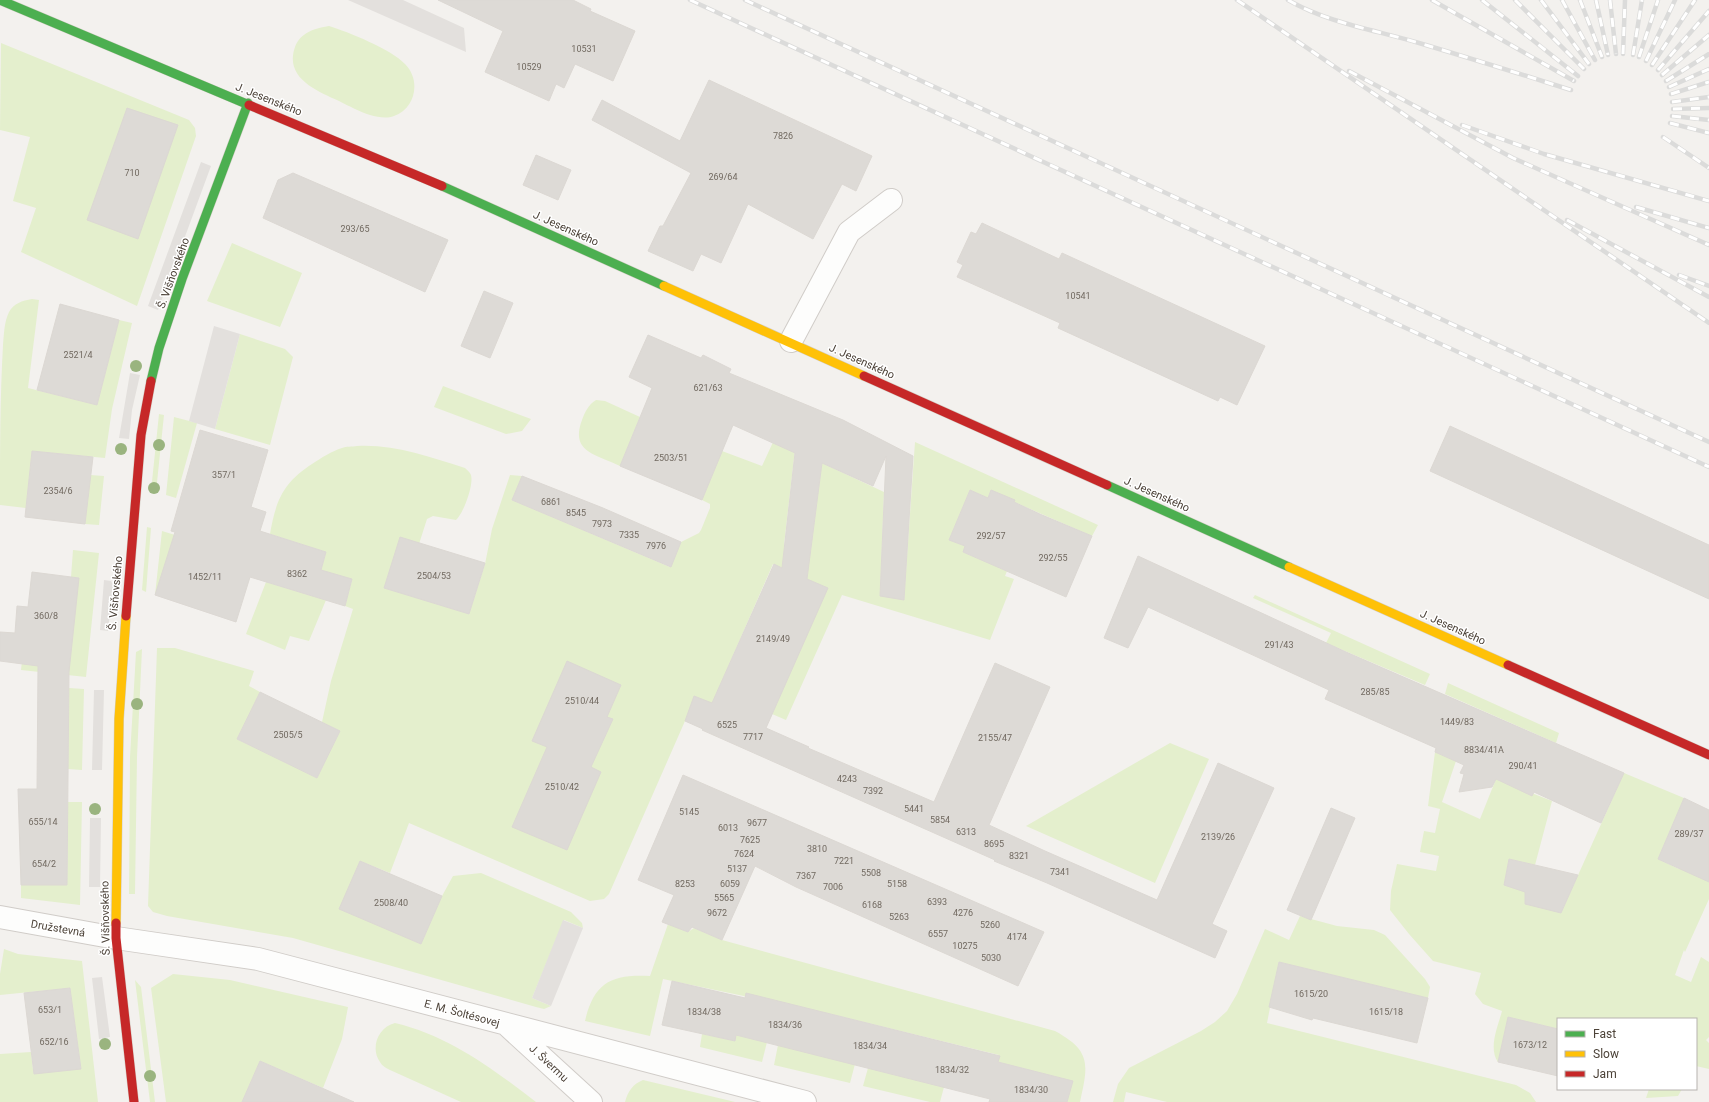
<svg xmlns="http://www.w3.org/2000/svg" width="1709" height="1102" viewBox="0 0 1709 1102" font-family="Roboto,sans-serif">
<rect width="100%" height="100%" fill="#f3f1ee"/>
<path fill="#e4efcd" d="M 329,26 C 348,32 391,49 405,64 C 421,80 416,108 394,116 C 386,119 378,117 370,115 C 360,112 349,106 339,101 C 317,91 284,78 295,47 C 300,33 315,28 329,26 Z
M 1,43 L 189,120 L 195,128 L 196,136 L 137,306 L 21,252 L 36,208 L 13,201 L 30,137 L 0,130 Z
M 232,243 L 302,273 L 280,327 L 207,301 Z
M 32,299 L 39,300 L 28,388 L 97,405 L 119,320 L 132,323 L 112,409 L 105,458 L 32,451 L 26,508 L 0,505 C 0,452 0,398 3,345 C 4,335 4,322 9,312 C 14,303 22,301 32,299 Z
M 240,334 L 285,349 L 293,357 L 270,445 L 215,429 Z
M 443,386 L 531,419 L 522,431 L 506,434 L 434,407 Z
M 596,400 L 605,401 L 640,417 L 620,466 C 595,454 570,452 582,420 C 585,412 588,405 596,400 Z
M 159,414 L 164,415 L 156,492 L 151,491 Z
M 174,417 L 197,423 L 176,498 L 166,495 Z
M 774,440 L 796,441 L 784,545 L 811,547 L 822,463 L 884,492 L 880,595 L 904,600 L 915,442 L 1098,525 L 1092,536 L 1014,502 L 1014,500 L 991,490 L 988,498 L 970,490 L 949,540 L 965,546 L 963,552 L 986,562 L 987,560 L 1000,565 L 999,568 L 1007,571 L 1005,576 L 1014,579 L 990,640 L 842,595 L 786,720 L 772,714 L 827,588 L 773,564 L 718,690 L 714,704 L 685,721 L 609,894 L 604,899 L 590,901 L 409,823 L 390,873 L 360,861 L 340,909 L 421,944 L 442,896 L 453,876 L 481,873 L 571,912 L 582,923 L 583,928 L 564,920 L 532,998 L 551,1006 L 544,1009 L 536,1007 L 293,938 L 167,916 L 153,912 L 148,906 L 157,648 L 175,648 L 254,671 L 249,686 L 260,692 L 237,739 L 317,778 L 340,731 L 322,722 L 331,681 L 353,609 L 345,606 L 352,580 L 321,570 L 326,552 L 270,534 C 276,500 283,483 312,464 C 321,458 332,451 342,448 C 346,446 352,447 357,446 C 394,444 430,457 465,468 C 467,470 470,472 471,475 C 474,485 463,514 456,520 L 433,516 L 427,519 L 419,544 L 400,538 L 384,588 L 469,614 L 485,564 L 492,529 L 510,475 L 522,476 L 512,500 L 670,567 L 681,542 L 699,533 L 701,530 L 710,508 L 710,504 L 702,500 L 722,451 L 762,466 Z
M 90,475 L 104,476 L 99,525 L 85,524 Z
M 147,527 L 151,528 L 146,592 L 142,590 Z
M 162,531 L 175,535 L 155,595 Z
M 73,550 L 99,553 L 86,677 L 21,670 L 23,652 L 79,578 L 71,577 Z
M 266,582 L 326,600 L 309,641 L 290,636 L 285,650 L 246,634 Z
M 1255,595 L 1430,674 L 1425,685 L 1326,643 L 1331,633 L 1253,598 Z
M 142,649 L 137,757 L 135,894 L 129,894 L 130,757 L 136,652 Z
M 1448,683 L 1559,733 L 1556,743 L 1445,694 Z
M 69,688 L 84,689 L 82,770 L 68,769 Z
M 1170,743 L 1209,759 L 1155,883 L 1026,826 Z
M 1435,752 L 1456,761 L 1442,802 L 1480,819 L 1496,779 L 1552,801 L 1535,865 L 1509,859 L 1504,885 L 1526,892 L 1561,913 L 1624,773 L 1684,798 L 1658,859 L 1679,869 L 1683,860 L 1709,872 L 1709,899 L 1685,952 L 1684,950 L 1675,975 L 1691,982 L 1701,957 L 1709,962 L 1709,1037 L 1706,1040 L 1709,1043 L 1709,1069 L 1696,1066 L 1696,1019 L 1558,1019 L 1558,1029 L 1508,1017 L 1498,1062 C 1488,1048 1498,1026 1502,1011 L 1483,1004 L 1475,994 L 1481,973 L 1433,961 L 1409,934 L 1390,910 L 1391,891 L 1397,864 L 1436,871 L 1439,856 L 1420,852 L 1424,831 L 1435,833 L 1440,809 L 1428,806 Z
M 68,802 L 82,802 L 80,905 L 21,898 L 21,885 L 67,885 Z
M 1300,916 L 1337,926 L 1374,930 L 1385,935 L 1425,979 L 1430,987 L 1428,998 L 1279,962 L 1267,1023 L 1516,1085 L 1530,1093 L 1536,1102 L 1167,1102 L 1126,1092 L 1124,1102 L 1113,1102 L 1118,1084 L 1129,1068 L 1201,1031 L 1215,1022 L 1227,1011 L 1237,994 L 1265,929 L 1289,940 Z
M 668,924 L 688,932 L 694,928 L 722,940 L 1055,1031 C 1092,1051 1088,1065 1080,1102 L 1067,1102 L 1072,1081 L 998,1062 L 999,1055 L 835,1015 L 663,979 L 650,1036 L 585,1021 C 594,982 612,974 650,976 Z
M 4,949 L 18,954 L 82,961 L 98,1102 L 0,1102 L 0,1054 L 31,1052 L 33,1070 L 37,1073 L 81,1068 L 70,988 L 0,995 L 0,974 Z
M 173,974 L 230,980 L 348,1007 L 342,1039 L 323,1088 L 260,1061 L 242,1102 L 166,1102 L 151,988 Z
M 135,980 L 141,987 L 155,1102 L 150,1102 Z
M 395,1023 C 449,1036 492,1068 536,1102 L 461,1102 L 390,1070 C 386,1068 382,1066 380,1062 C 370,1048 378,1027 395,1023 Z
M 702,1034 L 735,1041 L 736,1035 L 767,1042 L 762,1062 L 700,1047 Z
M 778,1045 L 855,1064 L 850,1083 L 774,1065 Z
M 868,1068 L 944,1087 L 940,1102 L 930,1102 L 863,1086 Z
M 643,1080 L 731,1101 L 735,1102 L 625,1102 C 628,1091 633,1084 643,1080 Z
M 1649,1089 L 1682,1089 L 1678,1096 L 1646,1098 Z"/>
<path fill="#e3e0dd" d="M 348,0 L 403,0 L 464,28 L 466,52 Z
M 201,162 L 211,166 L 158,310 L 148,306 Z
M 214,326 L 240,334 L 215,429 L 189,421 Z
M 130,373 L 140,375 L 132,410 L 129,439 L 119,438 Z
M 104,580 L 111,581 L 113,585 L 108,631 L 100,630 Z
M 94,690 L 104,690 L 102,770 L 92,770 Z
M 90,818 L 101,818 L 100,887 L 89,887 Z
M 563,920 L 583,928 L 551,1006 L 532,998 Z
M 102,977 L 110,1037 L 99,1039 L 92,978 Z"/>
<path fill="#dddad6" stroke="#dcd8d3" d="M 438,0 L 573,0 L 591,9 L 590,11 L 635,31 L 613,81 L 575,64 L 564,88 L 556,84 L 549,101 L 485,72 L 503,31 Z
M 709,80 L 872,156 L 856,191 L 842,184 L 813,239 L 748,204 L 721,263 L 701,254 L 693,271 L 648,251 L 660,226 L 663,226 L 691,173 L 592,120 L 602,100 L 680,141 Z
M 127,108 L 178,125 L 138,239 L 87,220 Z
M 536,155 L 571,170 L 558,200 L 523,185 Z
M 293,173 L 448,240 L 425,292 L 263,218 L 278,180 Z
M 982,223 L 1059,259 L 1062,253 L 1265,346 L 1237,405 L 1220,397 L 1218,401 L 1058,328 L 1060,323 L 957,277 L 963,265 L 957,262 L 971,232 L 976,234 Z
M 484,291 L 513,303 L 490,358 L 461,346 Z
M 60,304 L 119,320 L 97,405 L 37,390 Z
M 648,335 L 701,358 L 703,355 L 731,369 L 729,373 L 843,420 L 913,456 L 904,600 L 880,596 L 886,456 L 873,486 L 822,463 L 807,579 L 828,588 L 766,728 L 809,747 L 808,748 L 934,802 L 995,663 L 1050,687 L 989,825 L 1045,851 L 1157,900 L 1218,763 L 1274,788 L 1212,924 L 1227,931 L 1215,958 L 1047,883 L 994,861 L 995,860 L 702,730 L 703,729 L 685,721 L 694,696 L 712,703 L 774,564 L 782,568 L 795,453 L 733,425 L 702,500 L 620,466 L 652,388 L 629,377 Z
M 1450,426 L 1709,545 L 1709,599 L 1430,471 Z
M 200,430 L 268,450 L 251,507 L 266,512 L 260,531 L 326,552 L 321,570 L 352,579 L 345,606 L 250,577 L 236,622 L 155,595 L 175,532 L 171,531 Z
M 32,451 L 93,457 L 85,524 L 25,517 Z
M 522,476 L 603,508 L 681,542 L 671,567 L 512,500 Z
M 970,490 L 988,498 L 991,490 L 1015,500 L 1014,502 L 1042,515 L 1092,536 L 1066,597 L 963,552 L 965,546 L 949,540 Z
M 400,537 L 485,563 L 469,614 L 384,588 Z
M 1138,556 L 1346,652 L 1624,773 L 1601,823 L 1534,792 L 1532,796 L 1496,779 L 1492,787 L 1459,792 L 1464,774 L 1460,773 L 1464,765 L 1435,752 L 1436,748 L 1325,699 L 1329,690 L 1148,607 L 1128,648 L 1104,638 Z
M 32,572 L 79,578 L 69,672 L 67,885 L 21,885 L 18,789 L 37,789 L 38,666 L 0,661 L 0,632 L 15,633 L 17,606 L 28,607 Z
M 567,661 L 621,685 L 607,717 L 613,719 L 591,767 L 601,772 L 567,850 L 512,827 L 547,747 L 532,741 Z
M 260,692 L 340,731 L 317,778 L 237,739 Z
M 683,775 L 1044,932 L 1018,986 L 796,887 L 755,866 L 722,940 L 692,927 L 688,932 L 662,922 L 674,895 L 638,880 Z
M 1684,798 L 1709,810 L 1709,882 L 1658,859 Z
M 1331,808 L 1355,818 L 1311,920 L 1287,910 Z
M 1509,859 L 1578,875 L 1561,913 L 1525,904 L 1525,892 L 1504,885 Z
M 360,861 L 442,896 L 421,944 L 339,909 Z
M 1279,962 L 1428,998 L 1417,1043 L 1313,1018 L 1312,1020 L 1269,1007 Z
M 672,981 L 745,998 L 746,993 L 1000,1056 L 998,1062 L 1073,1081 L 1067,1102 L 989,1102 L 990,1099 L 736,1035 L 735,1041 L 662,1025 Z
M 70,988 L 81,1069 L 34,1074 L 24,993 Z
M 1508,1017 L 1558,1029 L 1558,1076 L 1498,1062 Z
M 260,1061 L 354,1102 L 242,1102 Z"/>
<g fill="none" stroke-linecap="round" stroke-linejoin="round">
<defs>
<path id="street" d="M 791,341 L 849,232 L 891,200
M 0,917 L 116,938 L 258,959 L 805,1102
M 509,1027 L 591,1102"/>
<path id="fast" d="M 0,0 L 249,105
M 442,186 L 664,286
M 151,381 L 159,348 L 182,279 L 248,103
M 1107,485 L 1289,567"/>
<path id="slow" d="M 664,286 L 864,376
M 1289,567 L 1508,665
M 116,923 L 119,719 L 126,616"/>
<path id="jam" d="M 249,105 L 442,186
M 864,376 L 1107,485
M 126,616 L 141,435 L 151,381
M 1508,665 L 1709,755
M 116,923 L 116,938 L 134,1102"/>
</defs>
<use href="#street" stroke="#d0ccc8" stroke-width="24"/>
<use href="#fast" stroke="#d3cec5" stroke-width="10"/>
<use href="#slow" stroke="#d3cec5" stroke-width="10"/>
<use href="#jam" stroke="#d3cec5" stroke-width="10"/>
<use href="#street" stroke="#fdfdfc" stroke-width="22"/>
<use href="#fast" stroke="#4caf50" stroke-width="9"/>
<use href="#slow" stroke="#ffc107" stroke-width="9"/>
<use href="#jam" stroke="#c62828" stroke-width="9"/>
<defs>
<path id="rail" d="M 690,0 L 1709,467
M 745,0 L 1709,442
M 1237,0 L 1709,323
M 1288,0 C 1328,23 1375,30 1419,43 C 1470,58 1520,74 1571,90
M 1432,0 L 1574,81
M 1482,0 L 1578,76
M 1515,0 L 1584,69
M 1541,0 L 1589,64
M 1562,0 L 1595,60
M 1580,0 L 1602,57
M 1596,0 L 1608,55
M 1610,0 L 1616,54
M 1623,54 L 1625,0
M 1633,55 L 1642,0
M 1639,57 L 1658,0
M 1646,61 L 1675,0
M 1652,65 L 1695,0
M 1658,70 L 1709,11
M 1349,71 L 1513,158 L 1709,245
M 1662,75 L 1709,35
M 1666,81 L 1709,54
M 1669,87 L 1709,69
M 1671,94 L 1709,82
M 1672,102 L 1709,97
M 1673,109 L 1709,108
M 1672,116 L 1709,120
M 1670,123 L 1709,133
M 1462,125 L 1544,154 L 1709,201
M 1663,137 L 1709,168
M 1636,207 L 1709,228
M 1567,220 L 1709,297
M 1679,275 L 1709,286"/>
</defs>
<use href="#rail" stroke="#dbdbda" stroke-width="4.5"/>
<use href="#rail" stroke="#fff" stroke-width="3" stroke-dasharray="9" stroke-linecap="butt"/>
</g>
<g fill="#9ab47f">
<circle cx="136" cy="366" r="6"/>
<circle cx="159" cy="445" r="6"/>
<circle cx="121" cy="449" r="6"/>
<circle cx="154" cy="488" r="6"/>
<circle cx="137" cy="704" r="6"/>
<circle cx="95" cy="809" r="6"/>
<circle cx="105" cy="1044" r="6"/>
<circle cx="150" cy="1076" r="6"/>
</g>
<g text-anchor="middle" stroke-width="3" stroke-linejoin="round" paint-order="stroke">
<g font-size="9" fill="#716960">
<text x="584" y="52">10531</text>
<text x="529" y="70">10529</text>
<text x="783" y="139">7826</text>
<text x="132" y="176">710</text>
<text x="723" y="180">269/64</text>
<text x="355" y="232">293/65</text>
<text x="1078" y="299">10541</text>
<text x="78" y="358">2521/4</text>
<text x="708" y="391">621/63</text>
<text x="671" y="461">2503/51</text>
<text x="224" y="478">357/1</text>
<text x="58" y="494">2354/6</text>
<text x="551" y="505">6861</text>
<text x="576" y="516">8545</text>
<text x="602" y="527">7973</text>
<text x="629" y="538">7335</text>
<text x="991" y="539">292/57</text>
<text x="656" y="549">7976</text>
<text x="1053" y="561">292/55</text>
<text x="297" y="577">8362</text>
<text x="434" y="579">2504/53</text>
<text x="205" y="580">1452/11</text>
<text x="46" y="619">360/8</text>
<text x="773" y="642">2149/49</text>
<text x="1279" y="648">291/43</text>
<text x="1375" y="695">285/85</text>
<text x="582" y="704">2510/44</text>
<text x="1457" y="725">1449/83</text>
<text x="727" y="728">6525</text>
<text x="288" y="738">2505/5</text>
<text x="753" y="740">7717</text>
<text x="995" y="741">2155/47</text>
<text x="1484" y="753">8834/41A</text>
<text x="1523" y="769">290/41</text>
<text x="847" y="782">4243</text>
<text x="562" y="790">2510/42</text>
<text x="873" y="794">7392</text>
<text x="914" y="812">5441</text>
<text x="689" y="815">5145</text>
<text x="940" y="823">5854</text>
<text x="43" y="825">655/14</text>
<text x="757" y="826">9677</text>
<text x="728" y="831">6013</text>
<text x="966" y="835">6313</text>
<text x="1689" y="837">289/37</text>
<text x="1218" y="840">2139/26</text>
<text x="750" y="843">7625</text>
<text x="994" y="847">8695</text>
<text x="817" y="852">3810</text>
<text x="744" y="857">7624</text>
<text x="1019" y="859">8321</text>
<text x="844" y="864">7221</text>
<text x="44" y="867">654/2</text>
<text x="737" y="872">5137</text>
<text x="1060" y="875">7341</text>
<text x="871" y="876">5508</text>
<text x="806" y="879">7367</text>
<text x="685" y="887">8253</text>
<text x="730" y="887">6059</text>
<text x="897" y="887">5158</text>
<text x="833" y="890">7006</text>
<text x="724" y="901">5565</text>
<text x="937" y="905">6393</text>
<text x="391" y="906">2508/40</text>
<text x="872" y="908">6168</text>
<text x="717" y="916">9672</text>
<text x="963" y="916">4276</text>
<text x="899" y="920">5263</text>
<text x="990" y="928">5260</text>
<text x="938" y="937">6557</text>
<text x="1017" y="940">4174</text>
<text x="965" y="949">10275</text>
<text x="991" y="961">5030</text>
<text x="1311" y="997">1615/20</text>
<text x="50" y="1013">653/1</text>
<text x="704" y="1015">1834/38</text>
<text x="1386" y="1015">1615/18</text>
<text x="785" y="1028">1834/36</text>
<text x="54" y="1045">652/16</text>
<text x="1530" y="1048">1673/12</text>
<text x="870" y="1049">1834/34</text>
<text x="952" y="1073">1834/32</text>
<text x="1031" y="1093">1834/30</text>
</g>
<g font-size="11" fill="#4c4238" stroke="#fff">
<text transform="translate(269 99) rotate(22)" y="4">J. Jesenského</text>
<text transform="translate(566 228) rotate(24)" y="4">J. Jesenského</text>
<text transform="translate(173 273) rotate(-70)" y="4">Š. Višňovského</text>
<text transform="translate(862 361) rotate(24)" y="4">J. Jesenského</text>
<text transform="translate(1157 494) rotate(24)" y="4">J. Jesenského</text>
<text transform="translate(115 593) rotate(-85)" y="4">Š. Višňovského</text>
<text transform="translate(1453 627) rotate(24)" y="4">J. Jesenského</text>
<text transform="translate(105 918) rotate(-91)" y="4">Š. Višňovského</text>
<text transform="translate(58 928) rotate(10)" y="4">Družstevná</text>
<text transform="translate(462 1013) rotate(15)" y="4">E. M. Šoltésovej</text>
<text transform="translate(549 1063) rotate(43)" y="4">J. Švermu</text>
</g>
</g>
<rect x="1557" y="1018" width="140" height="72" fill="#ffffff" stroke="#b7b3af"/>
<rect x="1565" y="1031" width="20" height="6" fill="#4caf50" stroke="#b7b3af"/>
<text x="1593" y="1038" font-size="12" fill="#4c4238">Fast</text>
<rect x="1565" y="1051" width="20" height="6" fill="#ffc107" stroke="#b7b3af"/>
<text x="1593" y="1058" font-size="12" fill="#4c4238">Slow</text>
<rect x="1565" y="1071" width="20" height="6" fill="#c62828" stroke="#b7b3af"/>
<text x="1593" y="1078" font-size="12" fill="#4c4238">Jam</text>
</svg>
